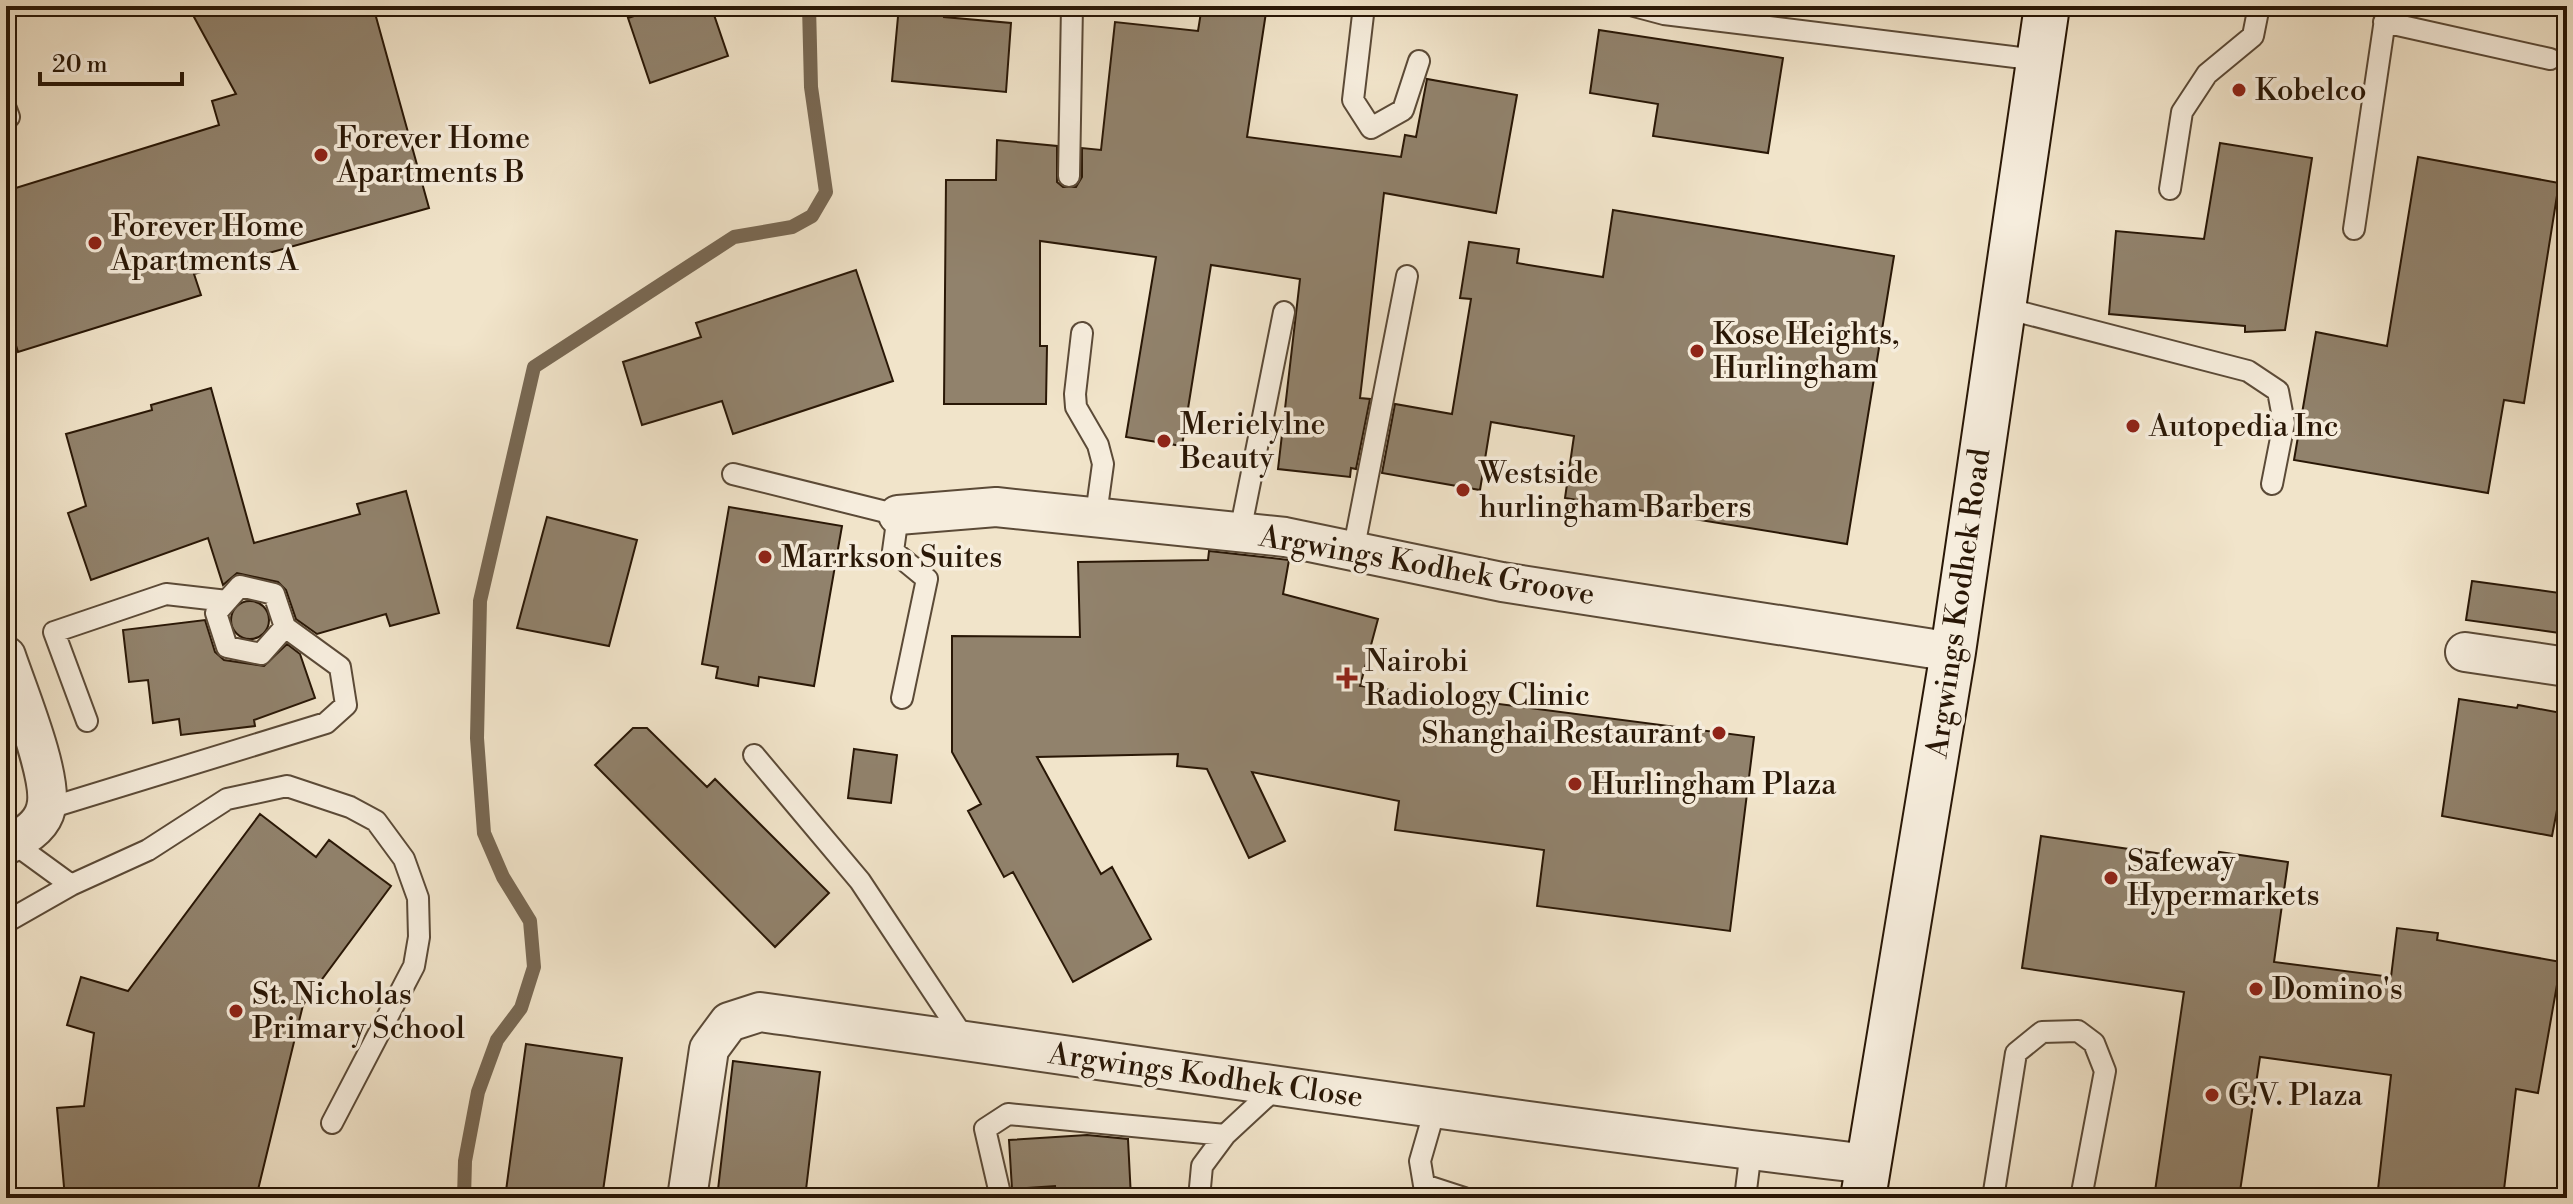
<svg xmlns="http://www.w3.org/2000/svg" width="2573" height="1204" viewBox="0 0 2573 1204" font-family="'Libre Bodoni',serif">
<rect width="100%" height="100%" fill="#f1e4ca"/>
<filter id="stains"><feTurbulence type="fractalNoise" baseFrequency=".0025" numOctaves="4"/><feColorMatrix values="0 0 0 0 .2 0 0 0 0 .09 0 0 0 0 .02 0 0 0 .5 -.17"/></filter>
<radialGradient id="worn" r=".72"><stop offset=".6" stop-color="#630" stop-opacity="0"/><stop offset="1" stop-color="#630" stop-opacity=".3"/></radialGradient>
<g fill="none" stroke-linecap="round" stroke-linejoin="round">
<path stroke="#786853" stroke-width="14" d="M 464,1198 L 465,1161 L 478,1092 L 497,1040 L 521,1008 L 534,967 L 530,921 L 503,877 L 484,833 L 477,738 L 480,601 L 534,367 L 734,237 L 792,227 L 812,216 L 826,192 L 811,87 L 809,6"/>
</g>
<path fill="#91826c" stroke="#291706" stroke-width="2" d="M 188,6 L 373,6 L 429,208 L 194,274 L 201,295 L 18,352 L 6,313 L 6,191 L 219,125 L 212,101 L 236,94 Z
M 664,6 L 711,6 L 728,56 L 650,83 L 628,18 Z
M 899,6 L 945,6 L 944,17 L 1011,23 L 1006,92 L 892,81 Z
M 1202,6 L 1267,6 L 1247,137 L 1401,157 L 1405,135 L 1416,137 L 1427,79 L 1517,95 L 1496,213 L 1384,193 L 1360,398 L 1370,399 L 1356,469 L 1351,468 L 1350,477 L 1278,469 L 1300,279 L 1211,265 L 1182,446 L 1126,437 L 1156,257 L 1040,241 L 1040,346 L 1047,346 L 1046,404 L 944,404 L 946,180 L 996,180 L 997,140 L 1057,146 L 1057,182 L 1063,187 L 1076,187 L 1082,177 L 1082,148 L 1101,150 L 1115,22 L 1198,31 Z
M 1599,30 L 1783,58 L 1768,153 L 1653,136 L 1658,104 L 1590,93 Z
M 2220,143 L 2312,158 L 2285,330 L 2245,332 L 2245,326 L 2109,314 L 2116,231 L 2204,239 Z
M 2418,157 L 2559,183 L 2524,403 L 2504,400 L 2488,493 L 2294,460 L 2316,332 L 2387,346 Z
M 1613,210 L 1894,256 L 1847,544 L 1565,498 L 1574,436 L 1491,422 L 1480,490 L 1382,473 L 1395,404 L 1452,414 L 1471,299 L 1460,298 L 1469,242 L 1519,249 L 1517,263 L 1603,277 Z
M 856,270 L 893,381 L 733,434 L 722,401 L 642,425 L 623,362 L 701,337 L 696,323 Z
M 211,388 L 254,543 L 360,514 L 357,504 L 406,491 L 439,613 L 390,626 L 386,614 L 317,634 L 296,619 L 286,590 L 278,582 L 237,573 L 223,585 L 208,538 L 91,580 L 68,513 L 86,506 L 66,434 L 152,410 L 151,405 Z
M 729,507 L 842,526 L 814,686 L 759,677 L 758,686 L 716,678 L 718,667 L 702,664 Z
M 547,517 L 637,540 L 609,646 L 517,628 Z
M 1209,551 L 1289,560 L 1283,594 L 1378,619 L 1360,686 L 1754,737 L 1730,931 L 1537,906 L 1544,850 L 1395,830 L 1399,801 L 1252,772 L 1285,841 L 1249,858 L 1207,769 L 1177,766 L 1178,754 L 1037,757 L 1101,874 L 1112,867 L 1151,939 L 1073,982 L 1013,872 L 1004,877 L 968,811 L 981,804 L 952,752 L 952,636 L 1080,637 L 1078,562 L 1208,560 Z
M 2472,581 L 2567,594 L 2567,634 L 2466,620 Z
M231 620a19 19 0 1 1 38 0a19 19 0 1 1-38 0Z
M 205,620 L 215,652 L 224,660 L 264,666 L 287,644 L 300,654 L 315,698 L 254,720 L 255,726 L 181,735 L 179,719 L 153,723 L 148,680 L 129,682 L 123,630 Z
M 2459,699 L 2517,708 L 2518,705 L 2567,714 L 2567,758 L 2552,836 L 2442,816 Z
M 633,728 L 647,728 L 707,787 L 715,779 L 829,893 L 775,947 L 595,765 Z
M 854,749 L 897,755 L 891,803 L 848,798 Z
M 260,814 L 316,857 L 329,840 L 391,886 L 303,1005 L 256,1198 L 65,1198 L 57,1108 L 84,1106 L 94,1033 L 67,1025 L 81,977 L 128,991 Z
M 2041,836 L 2217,862 L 2219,852 L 2288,862 L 2274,962 L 2391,977 L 2397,928 L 2438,933 L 2437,940 L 2561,962 L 2538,1093 L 2516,1089 L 2503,1198 L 2377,1198 L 2391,1075 L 2260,1057 L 2239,1198 L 2154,1198 L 2184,992 L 2022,968 Z
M 526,1044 L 622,1058 L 602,1198 L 505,1198 Z
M 733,1061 L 820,1072 L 805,1198 L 717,1198 Z
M 1087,1135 L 1128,1139 L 1131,1198 L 1056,1198 L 1055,1186 L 1012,1189 L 1009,1140 Z"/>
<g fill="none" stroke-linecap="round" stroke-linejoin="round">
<defs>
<path id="lane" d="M 1364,6 L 1353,100 L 1371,128 L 1403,110 L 1419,61
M 1634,6 L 1664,14 L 2038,60
M 2384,22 L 2550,59
M 6,109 L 9,117
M 1069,176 L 1072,6
M 2170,189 L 2182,112 L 2207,74 L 2253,36 L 2259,6
M 2354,229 L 2387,6
M 2001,307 L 2248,371 L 2278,391 L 2284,423 L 2272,484
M 1082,333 L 1075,394 L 1076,407 L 1098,445 L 1103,464 L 1096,515
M 733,474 L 898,515 L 893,551 L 927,579 L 902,698
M 1240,532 L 1284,312
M 1353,552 L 1407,276
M 87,721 L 54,632 L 166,594 L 227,601
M 754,755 L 860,881 L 966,1041
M 46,809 L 326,723 L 346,705 L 340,667 L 285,627 L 274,594 L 240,586 L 216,613 L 227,647 L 261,654 L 285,627
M 12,842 L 71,885 L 148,850 L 227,799 L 287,786 L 350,807 L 376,821 L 404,859 L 418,898 L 419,937 L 414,966 L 332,1123
M 6,922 L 71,885
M 1435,1109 L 1420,1161 L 1424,1185 L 1464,1198
M 1001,1198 L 985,1129 L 1008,1114 L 1225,1135
M 1199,1198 L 1202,1166 L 1225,1135 L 1280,1084
M 1745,1198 L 1751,1150
M 1993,1198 L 2016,1053 L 2042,1032 L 2078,1031 L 2094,1043 L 2105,1071 L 2081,1198"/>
<path id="street" d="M 898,515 L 996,507 L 1285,537 L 1502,582 L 1953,652
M 2465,652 L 2567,667
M 6,656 C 17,689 54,778 46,808 C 42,826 23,838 6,845
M 687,1198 L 709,1049 L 729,1022 L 760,1012 C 1129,1063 1498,1121 1868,1164"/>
<path id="secondary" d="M 1863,1198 L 1953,652 L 2047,6"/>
</defs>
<use href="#lane" stroke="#5b4a37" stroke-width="24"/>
<use href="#street" stroke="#5b4a37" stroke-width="42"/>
<use href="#secondary" stroke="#291706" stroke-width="48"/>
<use href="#lane" stroke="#f6eddd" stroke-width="20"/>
<use href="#street" stroke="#f6eddd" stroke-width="38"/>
<use href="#secondary" stroke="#f6eddd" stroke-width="44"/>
</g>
<g fill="#8f2418" stroke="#f6eddd" stroke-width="3">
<circle cx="2239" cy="90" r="8"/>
<circle cx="321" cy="155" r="8"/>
<circle cx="95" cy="243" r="8"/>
<circle cx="1697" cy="351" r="8"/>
<circle cx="2133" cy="426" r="8"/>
<circle cx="1164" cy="441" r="8"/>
<circle cx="1463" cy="490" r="8"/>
<circle cx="765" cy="557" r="8"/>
<path d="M1343 666h8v8h8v8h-8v8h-8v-8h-8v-8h8z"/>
<circle cx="1719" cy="733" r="8"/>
<circle cx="1575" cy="784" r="8"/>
<circle cx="2111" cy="878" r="8"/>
<circle cx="2256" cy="989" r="8"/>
<circle cx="236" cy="1011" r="8"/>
<circle cx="2212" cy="1095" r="8"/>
</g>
<g text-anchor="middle" stroke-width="7" stroke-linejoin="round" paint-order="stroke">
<g font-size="30" fill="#291706" stroke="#f6eddd" text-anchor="start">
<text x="2255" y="100">Kobelco</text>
<text x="337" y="148">Forever Home<tspan x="337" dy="34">Apartments B</tspan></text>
<text x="111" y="236">Forever Home<tspan x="111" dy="34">Apartments A</tspan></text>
<text x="1713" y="344">Kose Heights,<tspan x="1713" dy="34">Hurlingham</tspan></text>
<text x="1180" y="434">Merielylne<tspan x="1180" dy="34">Beauty</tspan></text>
<text x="2149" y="436">Autopedia Inc</text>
<text x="1479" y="483">Westside<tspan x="1479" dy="34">hurlingham Barbers</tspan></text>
<text x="781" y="567">Marrkson Suites</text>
<text x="1365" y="671">Nairobi<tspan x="1365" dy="34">Radiology Clinic</tspan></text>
<text x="1703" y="743" text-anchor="end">Shanghai Restaurant</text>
<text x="1591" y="794">Hurlingham Plaza</text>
<text x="2127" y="871">Safeway<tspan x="2127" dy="34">Hypermarkets</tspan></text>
<text x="2272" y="999">Domino's</text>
<text x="252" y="1004">St. Nicholas<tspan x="252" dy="34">Primary School</tspan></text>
<text x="2228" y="1105">G.V. Plaza</text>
</g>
<g font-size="30" fill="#291706" stroke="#f6eddd">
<text transform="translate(1427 565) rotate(10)" y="10">Argwings Kodhek Groove</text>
<text transform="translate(1958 603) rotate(-82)" y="10">Argwings Kodhek Road</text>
<text transform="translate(1206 1075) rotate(8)" y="10">Argwings Kodhek Close</text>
</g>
</g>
<rect width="2573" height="1204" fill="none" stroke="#f1e4ca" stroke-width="32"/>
<rect x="8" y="8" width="2557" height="1188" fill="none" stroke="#291706" stroke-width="4"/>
<rect x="16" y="16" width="2541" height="1172" fill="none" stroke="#291706" stroke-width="2"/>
<path d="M40 72v12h142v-12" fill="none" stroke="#291706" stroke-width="4"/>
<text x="52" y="72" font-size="24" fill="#291706" stroke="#f6eddd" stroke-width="6" paint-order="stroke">20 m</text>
<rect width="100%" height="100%" filter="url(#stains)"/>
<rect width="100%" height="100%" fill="url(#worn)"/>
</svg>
